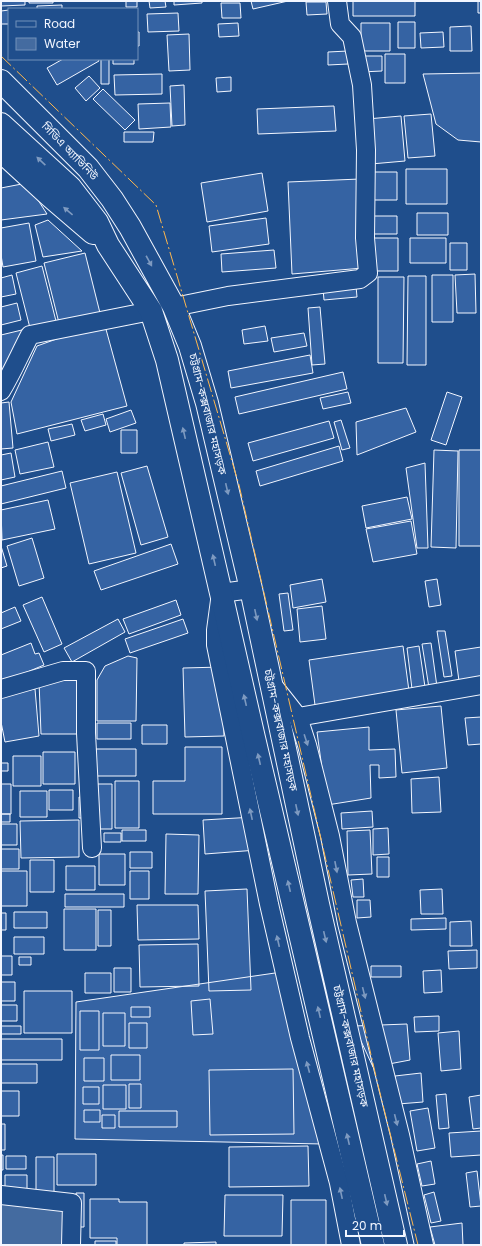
<svg xmlns="http://www.w3.org/2000/svg" width="482" height="1246" viewBox="0 0 482 1246" font-family="Poppins,'Noto Sans Bengali',sans-serif">
<rect width="100%" height="100%" fill="#1f4e8c"/>
<path fill="#446ba0" stroke="#a8bbd7" d="M 1,1198 L 64,1207 L 63,1245 L 1,1245 Z"/>
<path fill="#3563a3" stroke="#f2f6ff" d="M 1,1 L 25,1 L 25,5 L 1,6 Z
M 29,1 L 53,1 L 53,3 L 29,3 Z
M 126,1 L 137,1 L 137,7 L 126,7 Z
M 149,1 L 165,1 L 166,7 L 150,8 Z
M 174,1 L 202,1 L 202,3 L 174,5 Z
M 251,1 L 288,1 L 253,9 Z
M 353,1 L 415,1 L 415,16 L 353,16 Z
M 478,1 L 481,1 L 481,13 L 478,13 Z
M 306,2 L 326,2 L 327,14 L 307,15 Z
M 221,3 L 240,3 L 241,18 L 222,18 Z
M 62,5 L 62,9 L 37,9 L 37,6 Z
M 9,10 L 9,24 L 1,24 L 1,11 Z
M 178,13 L 179,31 L 148,32 L 147,14 Z
M 398,22 L 415,22 L 415,48 L 398,48 Z
M 238,23 L 239,36 L 219,37 L 218,24 Z
M 361,23 L 390,23 L 390,51 L 361,51 Z
M 471,26 L 472,51 L 450,51 L 450,27 Z
M 137,32 L 139,32 L 139,46 L 137,46 Z
M 443,32 L 444,47 L 421,48 L 420,33 Z
M 189,34 L 190,70 L 169,71 L 167,35 Z
M 348,51 L 348,64 L 328,65 L 328,52 Z
M 385,54 L 405,54 L 405,83 L 385,83 Z
M 361,56 L 382,56 L 382,71 L 361,72 Z
M 63,59 L 98,59 L 99,61 L 57,85 L 47,68 Z
M 101,59 L 109,59 L 109,84 L 101,84 Z
M 113,59 L 134,59 L 134,64 L 113,64 Z
M 481,73 L 481,142 L 458,140 L 436,124 L 423,74 Z
M 162,74 L 162,94 L 115,95 L 114,75 Z
M 89,76 L 100,88 L 86,101 L 75,88 Z
M 231,77 L 231,91 L 217,92 L 216,78 Z
M 184,85 L 185,125 L 172,126 L 170,86 Z
M 103,89 L 135,120 L 125,130 L 93,99 Z
M 170,103 L 171,127 L 139,129 L 138,104 Z
M 334,106 L 336,131 L 258,134 L 257,109 Z
M 431,114 L 435,156 L 408,158 L 404,116 Z
M 401,116 L 405,161 L 371,164 L 367,119 Z
M 124,132 L 154,132 L 153,142 L 124,142 Z
M 406,169 L 447,169 L 447,204 L 406,204 Z
M 371,172 L 397,172 L 397,200 L 371,200 Z
M 262,173 L 268,211 L 207,222 L 201,183 Z
M 360,179 L 363,268 L 292,274 L 288,182 Z
M 27,183 L 47,214 L 1,220 L 1,188 Z
M 417,213 L 448,213 L 448,235 L 417,235 Z
M 371,216 L 397,216 L 397,234 L 371,234 Z
M 266,218 L 269,244 L 212,252 L 209,226 Z
M 48,220 L 82,251 L 43,257 L 35,225 Z
M 29,223 L 36,261 L 3,267 L 1,255 L 1,228 Z
M 374,238 L 398,238 L 398,271 L 374,271 Z
M 410,238 L 446,238 L 446,263 L 410,263 Z
M 450,243 L 467,243 L 467,270 L 450,270 Z
M 274,250 L 276,268 L 222,272 L 221,254 Z
M 85,253 L 100,313 L 59,323 L 44,263 Z
M 42,266 L 57,325 L 31,332 L 16,273 Z
M 475,274 L 476,313 L 457,313 L 455,275 Z
M 12,275 L 16,294 L 1,297 L 1,278 Z
M 432,275 L 453,275 L 453,322 L 432,322 Z
M 408,276 L 426,276 L 426,365 L 407,365 Z
M 378,277 L 404,277 L 403,363 L 378,363 Z
M 356,286 L 357,297 L 324,300 L 323,289 Z
M 17,303 L 21,320 L 1,325 L 1,307 Z
M 320,307 L 325,364 L 312,365 L 308,308 Z
M 104,322 L 127,406 L 17,434 L 11,402 L 37,346 Z
M 265,326 L 268,341 L 244,344 L 242,330 Z
M 26,329 L 1,378 L 1,335 Z
M 304,333 L 307,346 L 274,352 L 271,338 Z
M 310,355 L 313,373 L 231,388 L 228,371 Z
M 343,372 L 347,389 L 239,414 L 235,397 Z
M 348,392 L 351,403 L 323,409 L 320,398 Z
M 447,392 L 462,397 L 446,445 L 431,440 Z
M 9,402 L 13,448 L 1,449 L 1,403 Z
M 406,408 L 416,432 L 357,455 L 356,422 Z
M 131,410 L 136,423 L 110,432 L 106,419 Z
M 103,414 L 106,425 L 85,431 L 81,420 Z
M 341,420 L 350,448 L 342,450 L 334,422 Z
M 329,421 L 334,438 L 253,461 L 248,443 Z
M 72,424 L 75,435 L 51,441 L 48,429 Z
M 121,430 L 137,430 L 137,453 L 121,453 Z
M 48,442 L 54,467 L 20,474 L 15,450 Z
M 339,446 L 343,461 L 260,486 L 256,471 Z
M 434,450 L 458,451 L 456,548 L 431,547 Z
M 459,450 L 481,450 L 481,546 L 459,546 Z
M 11,453 L 15,477 L 1,480 L 1,455 Z
M 425,463 L 428,548 L 417,548 L 406,468 Z
M 147,466 L 168,537 L 141,545 L 121,473 Z
M 62,471 L 66,488 L 1,504 L 1,486 Z
M 117,472 L 136,553 L 89,564 L 70,483 Z
M 407,497 L 412,519 L 366,528 L 362,506 Z
M 48,500 L 55,529 L 2,540 L 1,510 Z
M 411,521 L 417,554 L 373,562 L 366,529 Z
M 32,538 L 44,578 L 19,586 L 7,546 Z
M 171,544 L 178,564 L 101,590 L 94,571 Z
M 1,546 L 7,566 L 1,568 Z
M 322,579 L 326,602 L 293,608 L 290,585 Z
M 437,579 L 441,605 L 429,607 L 425,581 Z
M 288,593 L 293,630 L 284,631 L 279,594 Z
M 42,597 L 62,644 L 44,652 L 23,605 Z
M 176,600 L 181,615 L 129,634 L 123,619 Z
M 322,606 L 326,639 L 300,642 L 297,609 Z
M 15,607 L 21,621 L 1,629 L 1,613 Z
M 118,619 L 125,632 L 72,662 L 64,648 Z
M 183,619 L 188,633 L 130,653 L 125,639 Z
M 437,631 L 445,631 L 452,676 L 444,677 Z
M 31,643 L 35,654 L 39,653 L 44,665 L 1,683 L 1,655 Z
M 431,643 L 437,687 L 429,688 L 422,644 Z
M 403,646 L 409,691 L 315,705 L 309,660 Z
M 419,646 L 425,687 L 412,689 L 407,648 Z
M 481,647 L 481,678 L 459,681 L 455,651 Z
M 128,656 L 137,658 L 136,721 L 97,721 L 97,680 L 105,666 Z
M 222,667 L 224,736 L 185,737 L 183,668 Z
M 78,675 L 80,734 L 41,734 L 39,681 Z
M 35,689 L 39,736 L 5,742 L 1,722 L 1,695 Z
M 441,706 L 447,768 L 402,773 L 396,710 Z
M 481,717 L 481,744 L 468,745 L 465,718 Z
M 97,723 L 131,723 L 131,739 L 97,739 Z
M 142,725 L 167,725 L 167,744 L 142,744 Z
M 369,727 L 369,750 L 395,749 L 396,777 L 379,778 L 379,765 L 370,765 L 371,798 L 327,805 L 317,732 Z
M 185,747 L 222,747 L 222,814 L 153,814 L 153,781 L 185,781 Z
M 96,749 L 136,749 L 136,776 L 96,776 Z
M 43,752 L 75,752 L 75,784 L 43,784 Z
M 13,756 L 41,756 L 41,786 L 13,786 Z
M 1,763 L 8,763 L 8,771 L 1,771 Z
M 439,777 L 441,812 L 412,813 L 411,779 Z
M 115,781 L 139,781 L 139,828 L 115,828 Z
M 1,784 L 11,784 L 11,814 L 1,814 Z
M 97,784 L 112,784 L 112,829 L 97,829 Z
M 49,790 L 73,790 L 73,810 L 49,810 Z
M 20,791 L 47,791 L 47,817 L 20,817 Z
M 79,797 L 86,797 L 86,818 L 79,818 Z
M 372,811 L 373,827 L 342,829 L 341,813 Z
M 1,814 L 10,814 L 10,822 L 1,822 Z
M 254,817 L 257,850 L 205,854 L 203,820 Z
M 79,820 L 79,857 L 21,858 L 20,821 Z
M 1,824 L 17,824 L 17,845 L 1,845 Z
M 388,828 L 389,854 L 373,855 L 373,829 Z
M 122,830 L 146,830 L 146,841 L 122,841 Z
M 370,830 L 372,874 L 348,875 L 347,831 Z
M 104,833 L 121,833 L 121,842 L 104,842 Z
M 166,834 L 199,835 L 198,894 L 165,894 Z
M 1,849 L 19,849 L 19,869 L 1,869 Z
M 130,852 L 152,852 L 152,868 L 130,868 Z
M 99,854 L 125,854 L 125,885 L 99,885 Z
M 377,857 L 389,857 L 389,877 L 377,877 Z
M 30,860 L 54,860 L 54,892 L 30,892 Z
M 66,866 L 95,866 L 95,890 L 66,890 Z
M 1,871 L 27,871 L 27,906 L 1,906 Z
M 130,871 L 149,871 L 149,899 L 130,899 Z
M 363,879 L 364,897 L 353,897 L 351,880 Z
M 247,889 L 251,990 L 209,991 L 205,891 Z
M 442,889 L 443,914 L 421,914 L 420,890 Z
M 65,894 L 124,894 L 124,907 L 65,907 Z
M 357,900 L 370,900 L 371,917 L 357,918 Z
M 137,905 L 198,905 L 199,939 L 138,940 Z
M 64,909 L 96,909 L 96,950 L 64,950 Z
M 98,910 L 111,910 L 111,946 L 98,946 Z
M 14,912 L 47,912 L 47,928 L 14,928 Z
M 1,913 L 6,913 L 6,930 L 1,930 Z
M 446,918 L 446,929 L 411,930 L 411,919 Z
M 471,921 L 472,946 L 450,946 L 450,922 Z
M 14,937 L 44,937 L 44,954 L 14,954 Z
M 198,944 L 199,986 L 140,987 L 139,945 Z
M 477,950 L 477,968 L 449,969 L 448,951 Z
M 1,956 L 12,956 L 12,975 L 1,975 Z
M 19,957 L 31,957 L 31,965 L 19,965 Z
M 371,966 L 401,966 L 401,977 L 371,977 Z
M 114,968 L 131,968 L 131,992 L 114,992 Z
M 288,969 L 323,1144 L 75,1139 L 76,1002 L 275,973 Z
M 441,970 L 442,992 L 424,993 L 423,971 Z
M 85,973 L 111,973 L 111,993 L 85,993 Z
M 1,982 L 15,982 L 15,1001 L 1,1001 Z
M 24,991 L 72,991 L 72,1033 L 24,1033 Z
M 210,999 L 213,1034 L 193,1035 L 191,1001 Z
M 1,1005 L 17,1005 L 17,1021 L 1,1021 Z
M 131,1007 L 150,1007 L 150,1017 L 131,1017 Z
M 80,1011 L 99,1011 L 99,1050 L 80,1050 Z
M 103,1013 L 125,1013 L 125,1046 L 103,1046 Z
M 439,1016 L 439,1031 L 415,1032 L 414,1017 Z
M 129,1023 L 147,1023 L 147,1048 L 129,1048 Z
M 407,1024 L 410,1060 L 373,1067 L 354,1026 Z
M 1,1026 L 21,1026 L 21,1034 L 1,1034 Z
M 459,1031 L 461,1069 L 441,1071 L 438,1033 Z
M 1,1039 L 62,1039 L 62,1060 L 1,1060 Z
M 111,1055 L 140,1055 L 140,1080 L 111,1080 Z
M 84,1058 L 104,1058 L 104,1081 L 84,1081 Z
M 1,1063 L 2,1064 L 37,1064 L 37,1083 L 1,1083 Z
M 293,1069 L 294,1134 L 210,1135 L 209,1070 Z
M 421,1073 L 423,1102 L 398,1104 L 395,1076 Z
M 129,1084 L 141,1084 L 141,1108 L 129,1108 Z
M 103,1085 L 126,1085 L 126,1109 L 103,1109 Z
M 83,1087 L 99,1087 L 99,1104 L 83,1104 Z
M 1,1091 L 19,1091 L 19,1116 L 1,1116 Z
M 446,1094 L 449,1128 L 439,1129 L 436,1095 Z
M 481,1095 L 481,1128 L 473,1129 L 469,1097 Z
M 428,1108 L 435,1148 L 417,1151 L 410,1111 Z
M 84,1110 L 100,1110 L 100,1122 L 84,1122 Z
M 119,1111 L 177,1111 L 177,1127 L 119,1127 Z
M 102,1115 L 115,1115 L 115,1128 L 102,1128 Z
M 1,1124 L 5,1124 L 5,1150 L 1,1150 Z
M 481,1131 L 481,1155 L 451,1157 L 449,1133 Z
M 308,1146 L 309,1186 L 229,1187 L 229,1147 Z
M 57,1154 L 96,1154 L 96,1185 L 57,1185 Z
M 1,1155 L 3,1155 L 3,1170 L 1,1170 Z
M 6,1156 L 26,1156 L 26,1169 L 6,1169 Z
M 36,1157 L 54,1157 L 54,1194 L 36,1194 Z
M 431,1161 L 435,1184 L 422,1186 L 417,1164 Z
M 477,1171 L 481,1206 L 470,1207 L 466,1173 Z
M 5,1175 L 27,1175 L 27,1195 L 5,1195 Z
M 434,1192 L 441,1221 L 431,1223 L 424,1195 Z
M 76,1193 L 84,1193 L 84,1227 L 76,1227 Z
M 225,1195 L 283,1195 L 282,1236 L 224,1236 Z
M 90,1199 L 119,1199 L 119,1202 L 147,1202 L 147,1245 L 117,1245 L 117,1238 L 90,1238 Z
M 291,1200 L 326,1200 L 326,1245 L 291,1245 Z
M 462,1223 L 463,1245 L 435,1245 L 430,1227 Z
M 95,1241 L 116,1241 L 116,1245 L 95,1245 Z
M 216,1242 L 216,1245 L 184,1245 L 184,1243 Z"/>
<g fill="none" stroke-linecap="round" stroke-linejoin="round">
<defs>
<path id="minor" d="M 174,307 L 228,296 L 360,279 L 368,273 L 365,238 L 366,150 L 362,85 L 352,37 L 340,24 L 337,1
M 1,391 C 12,373 20,354 30,335 L 151,311
M 251,589 L 221,593 L 216,630 L 216,645 L 269,904 L 300,1038 L 339,1183 L 351,1245
M 272,684 L 298,717 L 307,745 L 330,836 L 347,923 L 400,1135 L 424,1245
M 1,689 L 63,671 L 86,671 L 86,733 L 92,848
M 298,717 L 481,685
M 1,1195 L 72,1203 L 71,1245"/>
<path id="trunk" d="M 1,81 L 88,168 L 112,199 L 130,227 L 174,307 L 190,346 L 207,403 L 251,589 L 318,904 L 396,1245
M 1,124 L 70,187 L 97,222 L 108,245 L 151,311 L 167,360 L 221,593 L 254,738 L 373,1245
M 1,151 L 51,197 L 93,233"/>
</defs>
<use href="#minor" stroke="#f2f6ff" stroke-width="20"/>
<use href="#trunk" stroke="#f2f6ff" stroke-width="24"/>
<use href="#minor" stroke="#1f4e8c" stroke-width="18"/>
<use href="#trunk" stroke="#1f4e8c" stroke-width="22"/>
<path stroke="#ffb74d" stroke-width="1" stroke-dasharray="14 3 2 3" stroke-linecap="butt" d="M 1,56 L 156,205 L 239,485 L 378,1085 L 418,1245"/>
</g>
<defs><path id="oneway-solid" d="M-6-.8H1V-3.2L6.5 0L1 3.2V.8H-6Z"/></defs>
<g fill="#7e9ac0">
<use href="#oneway-solid" transform="translate(41 161) rotate(-137)"/>
<use href="#oneway-solid" transform="translate(68 211) rotate(-140)"/>
<use href="#oneway-solid" transform="translate(149 261) rotate(61)"/>
<use href="#oneway-solid" transform="translate(184 433) rotate(-103)"/>
<use href="#oneway-solid" transform="translate(227 489) rotate(77)"/>
<use href="#oneway-solid" transform="translate(214 560) rotate(-103)"/>
<use href="#oneway-solid" transform="translate(256 615) rotate(78)"/>
<use href="#oneway-solid" transform="translate(245 700) rotate(-103)"/>
<use href="#oneway-solid" transform="translate(306 740) rotate(72)"/>
<use href="#oneway-solid" transform="translate(259 759) rotate(-103)"/>
<use href="#oneway-solid" transform="translate(297 810) rotate(78)"/>
<use href="#oneway-solid" transform="translate(251 814) rotate(-102)"/>
<use href="#oneway-solid" transform="translate(336 867) rotate(79)"/>
<use href="#oneway-solid" transform="translate(289 886) rotate(-103)"/>
<use href="#oneway-solid" transform="translate(325 937) rotate(77)"/>
<use href="#oneway-solid" transform="translate(278 941) rotate(-103)"/>
<use href="#oneway-solid" transform="translate(364 993) rotate(76)"/>
<use href="#oneway-solid" transform="translate(319 1012) rotate(-103)"/>
<use href="#oneway-solid" transform="translate(308 1067) rotate(-105)"/>
<use href="#oneway-solid" transform="translate(396 1120) rotate(76)"/>
<use href="#oneway-solid" transform="translate(348 1139) rotate(-103)"/>
<use href="#oneway-solid" transform="translate(341 1193) rotate(-102)"/>
<use href="#oneway-solid" transform="translate(386 1200) rotate(77)"/>
</g>
<g text-anchor="middle" stroke-width="3" stroke-linejoin="round" paint-order="stroke">
<g font-size="11" fill="#f2f6ff" stroke="#1f4e8c">
<text transform="translate(70 151) rotate(46)" y="4">সিডিএ অ্যাভিনিউ</text>
<text transform="translate(208 414) rotate(76)" y="4">চট্টগ্রাম-কক্সবাজার মহাসড়ক</text>
<text transform="translate(281 730) rotate(78)" y="4">চট্টগ্রাম-কক্সবাজার মহাসড়ক</text>
<text transform="translate(351 1046) rotate(77)" y="4">চট্টগ্রাম-কক্সবাজার মহাসড়ক</text>
</g>
</g>
<rect width="482" height="1246" fill="none" stroke="#f2f6ff" stroke-width="4"/>
<rect x="8" y="8" width="130" height="52" fill="#1f4e8c" stroke="#7391ba"/>
<rect x="16" y="21" width="20" height="6" fill="#1f4e8c" stroke="#7391ba"/>
<text x="44" y="28" font-size="12" fill="#f2f6ff">Road</text>
<rect x="16" y="38" width="20" height="12" fill="#446ba0" stroke="#7391ba"/>
<text x="44" y="48" font-size="12" fill="#f2f6ff">Water</text>
<path d="M346 1230v6h58v-6" fill="none" stroke="#f2f6ff" stroke-width="2"/>
<text x="352" y="1230" font-size="12" fill="#f2f6ff" stroke="#1f4e8c" stroke-width="3" paint-order="stroke">20 m</text>
</svg>
